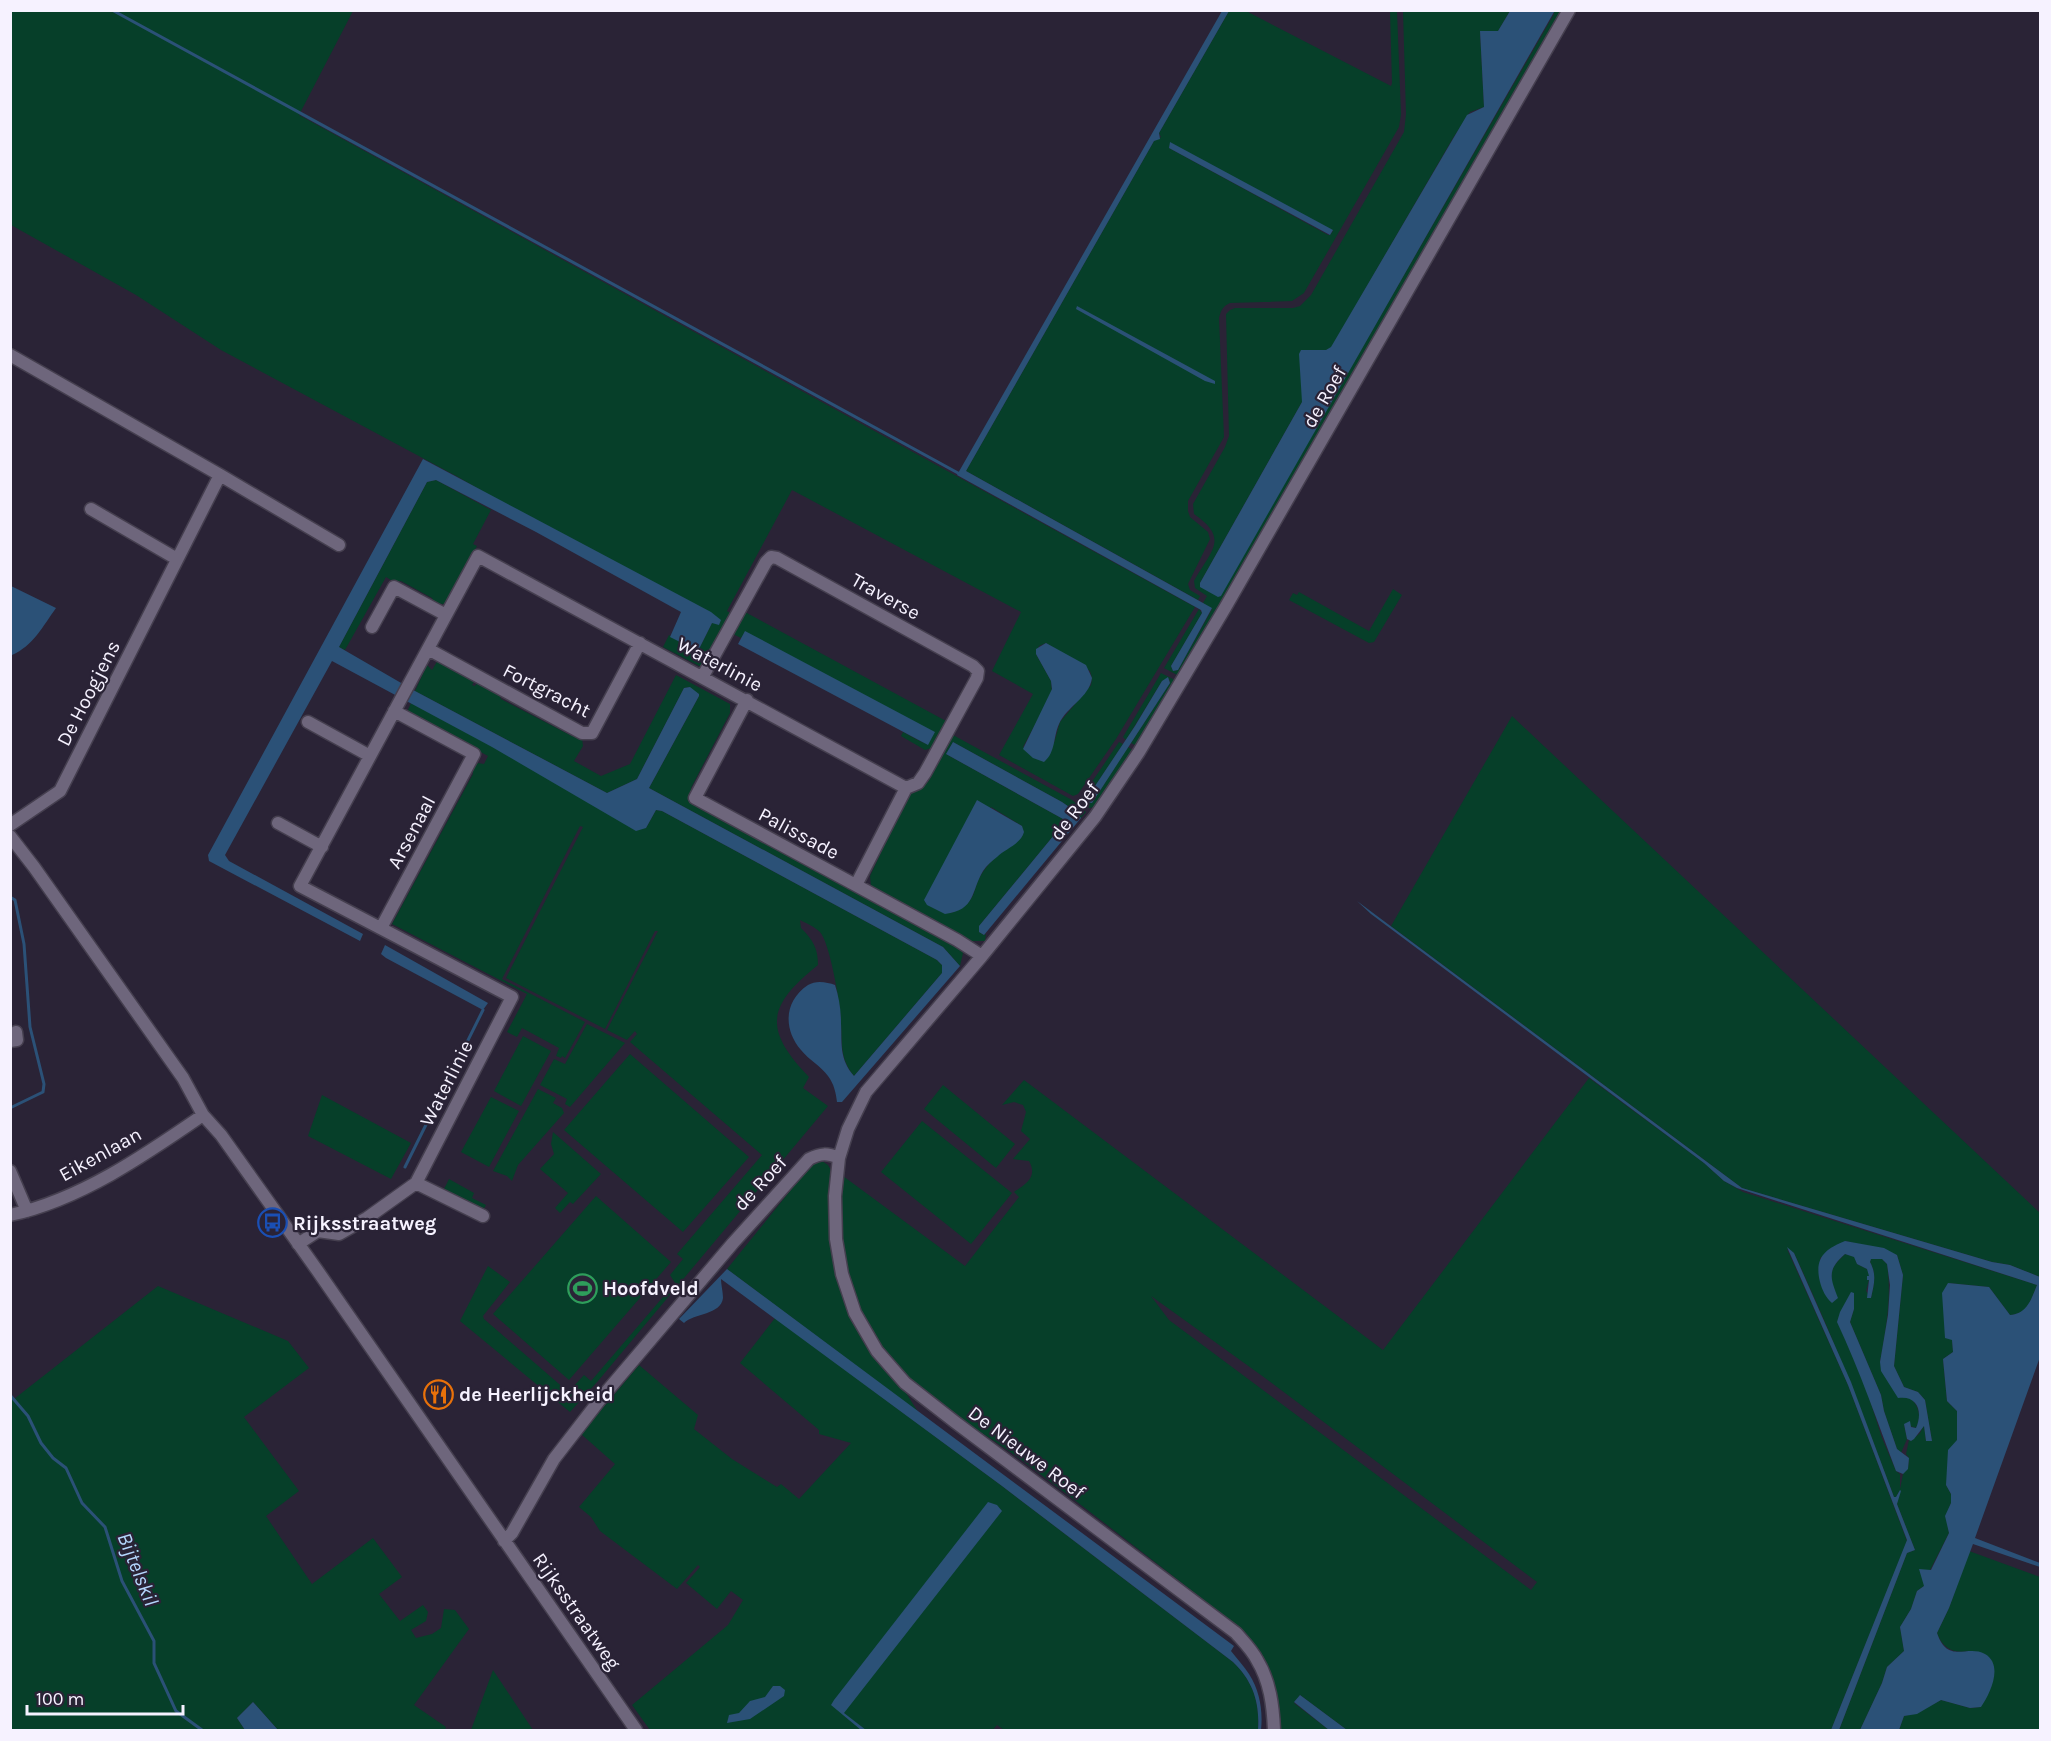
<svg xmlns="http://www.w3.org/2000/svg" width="2051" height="1741" viewBox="0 0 2051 1741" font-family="Karla,sans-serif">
<rect width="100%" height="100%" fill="#2a2336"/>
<path fill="#063f29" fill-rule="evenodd" d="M 10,11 L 353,11 L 299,115 L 1195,607 L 1116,739 L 1078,794 L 1073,796 L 999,755 L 1033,694 L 992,671 L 1021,612 L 792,490 L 727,611 L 732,614 L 705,664 L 701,667 L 663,647 L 669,635 L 698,651 L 712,623 L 458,477 L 221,350 L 136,295 L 11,225 ZM 1046,643 L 1090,671 L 1092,678 L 1091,685 L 1060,722 L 1054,743 L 1023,747 L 1052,693 L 1051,681 L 1036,654 L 1039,646 Z
M 1229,11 L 1246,11 L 1391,86 L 1392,83 L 1390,11 L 1397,11 L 1401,114 L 1399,127 L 1304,293 L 1292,301 L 1230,303 C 1223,306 1221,310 1219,318 L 1224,437 L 1188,501 L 1188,511 L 1190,517 L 1208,532 L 1210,539 L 1188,584 L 1190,590 L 1200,596 L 1198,600 L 966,471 L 1154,141 L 1161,137 L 1159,133 ZM 1169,146 L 1333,231 L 1330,235 L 1328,235 L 1169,148 Z
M 1403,11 L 1510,11 L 1498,31 L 1480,32 L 1484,107 L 1470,112 L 1453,138 L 1331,348 L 1326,350 L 1302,350 L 1302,402 L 1200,583 L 1219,597 L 1554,14 L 1553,11 L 1560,11 L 1560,14 L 1179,676 L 1164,668 L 1199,609 L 1202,613 L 1171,666 L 1173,671 L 1178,670 L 1212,609 L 1203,603 L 1207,596 L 1195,588 L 1194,581 C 1211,550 1230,539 1194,514 L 1193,504 L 1225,447 L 1229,436 L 1226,314 L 1230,310 L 1235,308 L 1293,308 L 1300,306 L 1311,295 L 1404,132 L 1406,114 Z
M 436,480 L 491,510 L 473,544 L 477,546 L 448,602 L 443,604 L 434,603 L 432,598 L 401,581 L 394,582 L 386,577 L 345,650 L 339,647 L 427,482 Z
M 1393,589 L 1402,595 L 1374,642 L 1369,643 L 1289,600 L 1293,593 L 1297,595 L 1299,592 L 1369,631 Z
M 745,612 L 946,721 L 931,748 L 925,750 L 901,736 L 903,732 L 927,745 L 745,632 L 741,638 L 733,634 Z
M 438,660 L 475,680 L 472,685 L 475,686 L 478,682 L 499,694 L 501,699 L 572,736 L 576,735 L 582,738 L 583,746 L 574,761 L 601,776 L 630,764 L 676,675 L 730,704 L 730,713 L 691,788 L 692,793 L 689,800 L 959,946 L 963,953 L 960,966 L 943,947 L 649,788 L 699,696 L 699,694 L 690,689 L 690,687 L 684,688 L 637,779 L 607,793 L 415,691 L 427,665 L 432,670 Z
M 1161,673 L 1175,680 L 1137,746 L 1131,743 L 1170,683 L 1169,678 L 1162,681 L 1126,740 L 1123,737 Z
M 411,703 L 646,828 L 656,810 L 662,811 L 937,960 L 942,965 L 942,973 L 854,1076 C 840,1059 842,1044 841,1023 C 841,1007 830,943 820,932 C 815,927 806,923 800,920 L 801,928 C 813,940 818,948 818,965 C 767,1006 763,1029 809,1077 L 803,1088 L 828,1106 L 598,1381 L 570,1412 L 460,1321 L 488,1266 L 510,1282 L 483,1316 L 484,1319 L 566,1390 L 572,1388 L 584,1375 L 591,1381 L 675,1283 L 670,1275 L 683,1259 L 677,1254 L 762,1155 L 630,1042 L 637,1034 L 635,1031 L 627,1040 L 607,1030 L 658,931 L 655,931 L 605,1029 L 506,978 L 583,827 L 580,826 L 502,979 L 585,1022 L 565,1058 L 562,1056 L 561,1058 L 556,1056 L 559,1048 L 522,1028 L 517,1037 L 507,1032 L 527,994 L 392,924 L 473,774 L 472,769 L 478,763 L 484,764 L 488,756 L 407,712 Z
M 1512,716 L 2040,1213 L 2040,1277 L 2010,1265 L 1992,1262 L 1742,1188 L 1391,926 Z
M 953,735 L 1072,800 L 1086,812 L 1081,818 L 1075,811 L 1062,802 L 953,742 L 946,754 L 1063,819 L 1059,829 L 979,926 L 979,932 L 984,935 L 986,934 L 985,941 L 971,941 L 964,938 L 871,886 L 870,876 L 910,791 L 925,781 L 928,782 ZM 991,807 L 1022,826 L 1018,841 C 1006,849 993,857 985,869 C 969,890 981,901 951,913 Z
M 1119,742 L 1123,744 L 1087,798 L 1089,803 L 1092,803 L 1128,747 L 1134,751 L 1095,807 L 1089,808 L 1081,801 L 1081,798 Z
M 587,1024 L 625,1043 L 570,1107 L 565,1104 L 567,1099 L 540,1085 L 554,1059 L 565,1064 Z
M 523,1036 L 551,1051 L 521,1106 L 494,1091 Z
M 630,1054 L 749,1157 L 683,1232 L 564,1130 Z
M 1589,1078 L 1704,1163 L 1724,1181 L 1743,1192 L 2037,1285 C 2031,1300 2028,1314 2010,1315 L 1989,1287 L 1948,1283 L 1953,1352 L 1943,1359 L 1947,1401 L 1957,1411 L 1957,1440 L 1946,1485 L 1951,1494 L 1951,1503 L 1946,1516 L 1949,1533 L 1930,1570 L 1924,1570 L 1924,1586 L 1917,1591 L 1911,1609 L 1900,1627 L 1904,1651 L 1887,1667 L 1882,1683 L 1860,1730 L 1839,1730 L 1907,1553 L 1915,1550 L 1897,1504 L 1903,1474 L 1908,1468 L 1909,1458 L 1906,1454 L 1909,1440 L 1911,1441 L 1920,1433 L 1924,1425 L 1926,1441 L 1932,1441 L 1925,1400 L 1918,1392 L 1904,1387 L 1894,1366 L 1903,1275 L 1897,1255 L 1846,1241 L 1820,1258 L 1832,1283 C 1829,1269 1836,1263 1845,1254 L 1855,1257 L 1857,1264 L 1867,1269 L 1870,1276 L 1866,1291 L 1871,1298 C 1874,1284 1877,1275 1870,1262 L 1871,1259 L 1882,1259 L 1887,1264 C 1892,1297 1886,1329 1880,1362 L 1907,1396 C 1919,1403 1922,1417 1916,1428 L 1904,1424 L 1907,1439 L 1901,1453 L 1897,1449 L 1884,1411 L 1881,1395 L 1850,1322 L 1854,1309 L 1854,1293 L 1838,1322 L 1866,1388 L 1882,1438 L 1896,1471 L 1900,1474 L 1900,1490 L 1896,1497 L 1894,1497 C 1863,1414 1832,1334 1794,1253 L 1787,1249 L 1848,1385 L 1907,1541 L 1831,1730 L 1347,1730 L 1300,1695 L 1294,1703 L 1329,1730 L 1279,1730 C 1280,1691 1267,1663 1244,1631 C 1171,1575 1098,1517 1024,1462 C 975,1425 915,1398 879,1345 C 843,1292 838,1238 843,1176 L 965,1266 L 1019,1197 L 1014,1192 C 1026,1184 1038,1177 1029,1161 L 1013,1159 L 1030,1139 L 1021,1131 L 1026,1112 L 1023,1105 L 1014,1102 L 1002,1105 L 1024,1080 L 1383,1350 ZM 1151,1296 L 1265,1378 L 1537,1582 L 1531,1590 L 1169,1320 Z
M 943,1085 L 1015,1144 L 996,1168 L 924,1109 Z
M 538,1089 L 556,1098 L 553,1103 L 562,1108 L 564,1113 L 518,1165 L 512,1181 L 507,1176 L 493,1171 Z
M 322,1095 L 411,1143 L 391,1179 L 308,1136 Z
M 491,1097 L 519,1111 L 489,1167 L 461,1152 Z
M 922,1121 L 1012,1193 L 971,1244 L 881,1172 Z
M 553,1132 L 601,1174 L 573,1204 L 570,1202 L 560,1213 L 555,1208 L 568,1193 L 540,1169 L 554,1154 L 551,1144 Z
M 815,1160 L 822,1161 L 828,1165 L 832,1172 L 829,1215 L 831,1250 L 842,1293 L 857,1329 L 882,1367 L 903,1388 L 918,1412 L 727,1269 Z
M 449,1179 L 474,1193 L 472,1198 L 486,1205 L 483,1210 L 444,1189 Z
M 596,1196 L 671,1262 L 569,1380 L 493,1314 Z
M 158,1286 L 288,1341 L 309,1368 L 244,1417 L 299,1491 L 266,1516 L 312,1584 L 373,1538 L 402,1577 L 379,1594 L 400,1621 L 423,1605 L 428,1612 L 426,1621 L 411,1630 L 416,1638 L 432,1634 L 441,1628 L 444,1609 L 455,1610 L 469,1629 L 414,1705 L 446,1727 L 445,1730 L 278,1730 L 253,1702 L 237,1718 L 245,1730 L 11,1730 L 10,1395 L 14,1399 Z
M 775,1318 L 1002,1486 L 1233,1662 C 1253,1681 1260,1703 1258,1730 L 1004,1730 L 997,1725 L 993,1730 L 650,1730 L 632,1705 L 728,1625 L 743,1600 L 731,1591 L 717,1609 L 686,1583 L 700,1567 L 698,1565 L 677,1589 L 600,1531 L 591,1517 L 579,1507 L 615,1464 L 581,1434 L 639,1365 L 698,1415 L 694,1429 L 732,1459 L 777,1487 L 781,1484 L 799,1499 L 851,1443 L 819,1434 L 819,1430 L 740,1363 Z
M 1969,1551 L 2040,1577 L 2040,1730 L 1899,1730 L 1904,1716 L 1917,1713 L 1941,1700 L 1970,1708 L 1981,1707 L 1970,1651 C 1954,1654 1943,1649 1937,1633 L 1949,1608 Z
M 493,1670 L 533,1730 L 471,1730 Z"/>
<path fill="#2b5177" d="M 1222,11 L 1229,11 L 1159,133 L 1160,139 L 1154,141 L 966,471 L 1212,608 L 1178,670 L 1173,671 L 1171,666 L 1202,613 L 1201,610 L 957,475 Z
M 1510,11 L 1553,10 L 1554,12 L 1221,596 L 1218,597 L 1200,587 L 1200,583 L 1302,402 L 1299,354 L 1301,350 L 1326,350 L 1331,347 L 1467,115 L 1484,107 L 1480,31 L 1498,31 Z
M 1170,142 L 1333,230 L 1330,235 L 1169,148 Z
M 1077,306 L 1215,381 L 1215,384 L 1205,381 L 1076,309 Z
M 423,459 L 711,612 L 721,620 L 719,625 L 712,623 L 698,651 L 670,637 L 681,612 L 536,532 L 436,480 L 427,482 L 339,647 L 415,691 L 607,793 L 637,779 L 684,688 L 690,687 L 699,694 L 699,696 L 649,788 L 943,947 L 960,966 L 842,1102 L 837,1102 C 836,1093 834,1084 828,1076 C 821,1066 809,1060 801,1050 C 783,1029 784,1001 808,985 C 816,980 827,982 835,985 C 839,997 841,1010 841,1023 C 842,1043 839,1059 854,1076 L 942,973 L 942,965 L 937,960 L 662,811 L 656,810 L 646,828 L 636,831 L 492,747 L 332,661 L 225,855 L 229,861 L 363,934 L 360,941 L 209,861 L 208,855 Z
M 11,586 L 56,608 C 43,626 33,646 12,655 L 10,655 Z
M 745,631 L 935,732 L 928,745 L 738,644 Z
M 1046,643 L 1086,665 L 1092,678 C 1089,698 1067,706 1059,724 C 1053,737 1056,752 1044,762 L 1033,758 L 1023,749 L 1052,689 L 1051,681 L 1036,654 L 1036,649 Z
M 1168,677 L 1170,683 L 1092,803 L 1087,802 L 1087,798 L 1135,726 L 1162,681 Z
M 953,742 L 1062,802 L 1075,811 L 1081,818 L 984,935 L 979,932 L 979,926 L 1059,829 L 1063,819 L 946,754 Z
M 977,800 L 1022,826 L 1024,832 C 1021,844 1005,849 997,857 C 992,861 987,865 983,871 C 971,891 976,910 945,914 L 927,905 L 924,900 Z
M 1357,901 L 1742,1188 L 1992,1262 L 2010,1265 L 2040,1277 L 2040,1357 L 1975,1538 L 2040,1563 L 2040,1567 L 1973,1544 L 1949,1608 L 1937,1633 C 1948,1665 1967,1644 1985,1654 C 2004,1665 1990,1694 1981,1707 L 1970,1708 L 1941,1700 L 1917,1714 L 1904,1716 L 1899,1730 L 1860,1730 L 1882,1683 L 1887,1667 L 1904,1651 L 1900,1627 L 1911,1609 L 1917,1591 L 1924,1586 L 1919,1569 L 1931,1570 L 1949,1533 L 1945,1516 L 1951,1503 L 1951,1494 L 1946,1485 L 1948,1450 L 1957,1440 L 1957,1411 L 1947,1401 L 1943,1359 L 1953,1352 L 1952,1340 L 1945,1338 L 1942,1293 L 1948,1283 L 1989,1287 L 2010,1315 C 2027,1314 2031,1300 2037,1285 L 1737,1188 L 1724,1181 L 1704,1163 L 1371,914 Z
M 385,945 L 488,1003 L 483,1010 L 386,958 L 381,954 Z
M 1845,1241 L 1884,1248 L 1897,1255 L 1903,1275 L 1894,1366 L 1904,1387 L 1918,1392 L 1925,1400 L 1932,1441 L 1926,1441 L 1924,1426 L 1914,1439 L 1911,1441 L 1907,1439 L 1904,1424 L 1910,1421 L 1911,1427 L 1916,1428 C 1923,1412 1918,1395 1898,1398 L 1881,1371 L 1880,1362 L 1888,1315 L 1890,1285 L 1887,1264 L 1882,1259 L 1871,1259 L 1870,1262 C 1877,1275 1874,1284 1871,1298 L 1867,1298 L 1869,1280 L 1867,1280 L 1867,1276 L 1869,1276 L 1867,1269 L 1857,1264 L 1854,1257 L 1845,1254 C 1827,1270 1830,1277 1838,1298 L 1832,1303 C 1826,1298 1822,1290 1820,1282 C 1814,1258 1825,1249 1845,1241 Z
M 1787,1247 L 1794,1253 L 1851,1382 L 1894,1497 L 1896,1497 L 1900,1490 L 1901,1491 L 1897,1504 L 1915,1550 L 1907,1553 L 1839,1730 L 1831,1730 L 1907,1540 L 1848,1385 Z
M 727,1269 L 1234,1646 L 1231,1651 C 1237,1659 1244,1666 1249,1674 C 1260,1691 1263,1711 1261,1730 L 1258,1730 C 1260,1703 1253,1681 1233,1662 L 1002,1486 L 721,1279 C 721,1284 723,1292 723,1298 C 721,1315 694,1313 684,1323 L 679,1319 Z
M 1851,1292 L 1854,1293 L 1854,1309 L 1850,1322 L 1881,1395 L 1884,1411 L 1897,1449 L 1909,1458 L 1908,1469 L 1903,1474 L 1896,1471 C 1877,1421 1860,1371 1837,1322 L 1840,1312 Z
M 988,1502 L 997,1505 L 1002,1511 L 844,1713 L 866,1730 L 861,1730 L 831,1705 L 834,1700 Z
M 773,1686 L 780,1686 L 785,1690 L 784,1696 L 750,1719 L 727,1723 L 729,1715 L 739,1713 L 750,1701 L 765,1697 Z
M 1300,1695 L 1347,1730 L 1329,1730 L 1294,1702 Z
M 253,1702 L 278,1730 L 245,1730 L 237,1718 Z"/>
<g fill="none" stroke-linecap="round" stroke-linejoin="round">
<path stroke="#2b5177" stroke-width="3" d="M 112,10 L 958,473
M 10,897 L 15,900 L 24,944 L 30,1027 L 44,1084 L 43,1092 L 10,1108
M 405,1167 L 483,1010
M 10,1395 L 28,1416 L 41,1443 L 53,1458 L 66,1468 L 82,1503 L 105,1527 L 122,1581 L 154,1641 L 154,1663 L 176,1711 L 202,1730"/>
<defs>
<path id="minor" d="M 10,355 L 220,475 L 60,791 L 10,825
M 220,475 L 339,545
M 91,509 L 177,559
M 372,627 L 394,587 L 446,615
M 428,649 L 582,733 L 592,733 L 640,643
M 703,676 L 766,562 L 771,557 L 777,558 L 973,666 L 978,671 L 977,678 L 925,773 L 918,783 L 906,788
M 747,700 L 695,798 L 957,940 L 982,956
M 308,722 L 370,756
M 278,823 L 322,847
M 10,836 L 34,867 L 183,1078 L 203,1115 L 221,1135 L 317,1270 L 636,1730
M 381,928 L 474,754 L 394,711
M 10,1041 L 17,1040 L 16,1032
M 10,1171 L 27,1211
M 416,1183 L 512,997 L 300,886 L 478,556 L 906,788 L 856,885
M 10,1215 C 80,1200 145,1155 203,1115
M 298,1244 L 318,1231 L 339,1234 L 367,1218 L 416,1183 L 483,1216
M 504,1541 L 512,1533 L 554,1459 L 602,1397 L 733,1243 L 809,1159 C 821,1153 827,1153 839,1158
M 1274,1730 C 1273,1706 1270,1681 1257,1660 C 1252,1650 1243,1641 1236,1633 L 955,1422 L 905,1383 L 877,1351 L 855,1313 L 842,1274 L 836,1239 L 835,1196 L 839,1158 L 848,1129 L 866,1092 L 982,956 L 1095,817 L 1139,752 L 1225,608 L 1569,10"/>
</defs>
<use href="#minor" stroke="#453f4f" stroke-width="15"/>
<use href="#minor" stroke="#6e667c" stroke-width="12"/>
</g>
<defs>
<symbol id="bus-ring" viewBox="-11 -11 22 22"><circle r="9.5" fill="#2a2336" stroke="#1a4fb4" stroke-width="1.5"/><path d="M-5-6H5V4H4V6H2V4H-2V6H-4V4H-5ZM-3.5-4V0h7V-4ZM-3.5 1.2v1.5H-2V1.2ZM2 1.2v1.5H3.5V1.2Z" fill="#1a4fb4"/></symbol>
<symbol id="stadium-ring" viewBox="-11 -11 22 22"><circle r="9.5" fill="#2a2336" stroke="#2e9e5b" stroke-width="1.5"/><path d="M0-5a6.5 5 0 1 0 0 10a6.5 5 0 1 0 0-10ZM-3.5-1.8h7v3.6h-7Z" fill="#2e9e5b"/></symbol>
<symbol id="restaurant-ring" viewBox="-11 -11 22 22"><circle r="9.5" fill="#2a2336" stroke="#e8710a" stroke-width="1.5"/><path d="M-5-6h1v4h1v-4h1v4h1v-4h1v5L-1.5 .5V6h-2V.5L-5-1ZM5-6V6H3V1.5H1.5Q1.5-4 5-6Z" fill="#e8710a"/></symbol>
</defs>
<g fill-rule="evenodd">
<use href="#bus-ring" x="256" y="1206" width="33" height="33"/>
<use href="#stadium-ring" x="566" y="1272" width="33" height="33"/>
<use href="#restaurant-ring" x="422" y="1378" width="33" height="33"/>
</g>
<g text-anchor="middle" stroke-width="4.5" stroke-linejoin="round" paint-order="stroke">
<g font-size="20" fill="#f6f2ff" stroke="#2a2336">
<text transform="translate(1324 397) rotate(-60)" y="7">de Roef</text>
<text transform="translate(886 596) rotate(29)" y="7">Traverse</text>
<text transform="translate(720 664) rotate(28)" y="7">Waterlinie</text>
<text transform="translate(547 690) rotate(27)" y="7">Fortgracht</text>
<text transform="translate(88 693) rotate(-63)" y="7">De Hoogjens</text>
<text transform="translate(1074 811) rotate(-53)" y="7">de Roef</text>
<text transform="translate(411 832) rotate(-62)" y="7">Arsenaal</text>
<text transform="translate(799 833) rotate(28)" y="7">Palissade</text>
<text transform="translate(446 1083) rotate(-63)" y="7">Waterlinie</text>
<text transform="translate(100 1154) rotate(-29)" y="7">Eikenlaan</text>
<text transform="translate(760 1183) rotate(-47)" y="7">de Roef</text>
<text transform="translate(1027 1452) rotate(37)" y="7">De Nieuwe Roef</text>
<text transform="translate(577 1611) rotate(55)" y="7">Rijksstraatweg</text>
</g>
<g font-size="20" font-weight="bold" fill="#f6f2ff" stroke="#2a2336" text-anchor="start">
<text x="293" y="1230">Rijksstraatweg</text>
<text x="603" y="1295">Hoofdveld</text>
<text x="459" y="1401">de Heerlijckheid</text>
</g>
<g font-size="21" font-style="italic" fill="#b4d7fd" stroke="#2a2336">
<text transform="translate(138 1569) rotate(68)" y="7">Bijtelskil</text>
</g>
</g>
<rect width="2051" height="1741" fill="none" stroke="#f6f2ff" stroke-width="24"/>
<path d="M27 1705v9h156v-9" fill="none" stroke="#f6f2ff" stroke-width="3"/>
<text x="36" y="1705" font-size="18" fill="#f6f2ff" stroke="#2a2336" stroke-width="4.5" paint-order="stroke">100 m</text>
</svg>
